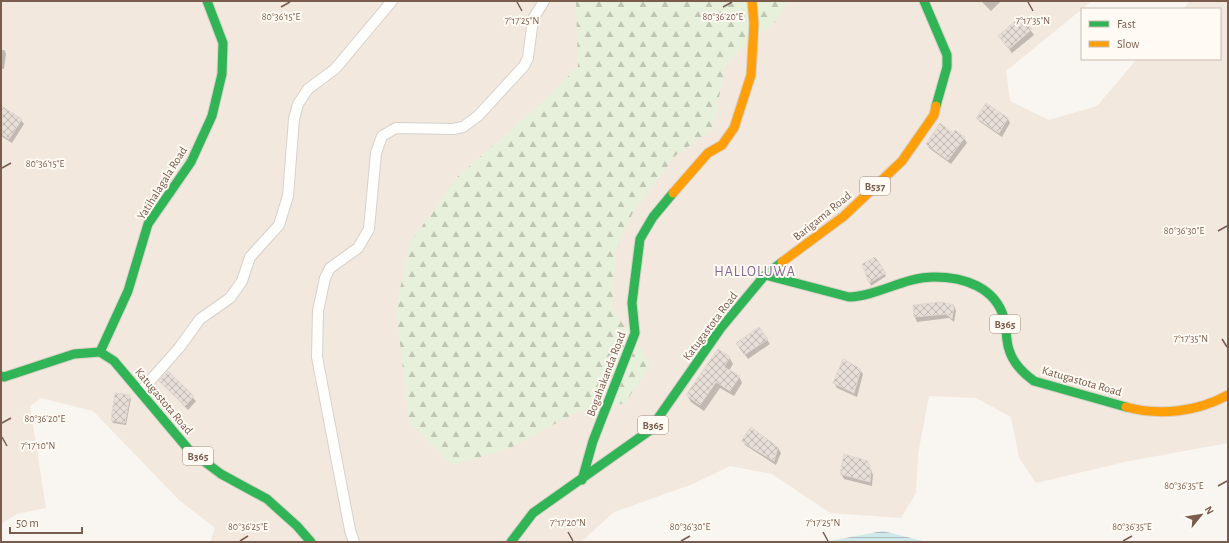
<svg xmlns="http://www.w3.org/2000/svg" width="1229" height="543" viewBox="0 0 1229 543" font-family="'Alegreya Sans',sans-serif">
<defs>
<pattern id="forest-firs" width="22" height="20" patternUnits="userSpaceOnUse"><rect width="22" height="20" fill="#e7f0db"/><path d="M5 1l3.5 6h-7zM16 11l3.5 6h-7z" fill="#c0c6b4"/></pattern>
<pattern id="water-rules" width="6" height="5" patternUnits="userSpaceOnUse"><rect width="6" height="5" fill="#d0e8ea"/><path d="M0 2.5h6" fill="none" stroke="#aebfc0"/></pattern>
<pattern id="building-cross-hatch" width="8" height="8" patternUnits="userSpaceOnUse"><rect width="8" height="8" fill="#e6ded7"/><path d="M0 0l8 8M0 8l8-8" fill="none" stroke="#bfb7b1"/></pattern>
</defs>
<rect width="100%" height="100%" fill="#f9f5f0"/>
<path fill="#f2e8de" d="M 1,1 L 1092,1 L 1006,71 L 1010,101 L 1049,120 L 1097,106 L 1137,59 L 1220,59 L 1220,9 L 1183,9 L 1190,1 L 1228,1 L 1228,443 L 1129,461 L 1036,483 L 1019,458 L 1011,417 L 976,398 L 929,396 L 918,454 L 916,493 L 901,518 L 830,513 L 772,474 L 730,466 L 693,484 L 614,512 L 581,542 L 210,542 L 215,528 L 179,500 L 93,411 L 41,398 L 30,406 L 46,508 L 17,514 L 1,524 Z"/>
<path fill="url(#forest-firs)" d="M 576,1 L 788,1 L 775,22 L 740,50 L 725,66 L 713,129 L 675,156 L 633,212 L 616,251 L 612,308 L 651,364 L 625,403 L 577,412 L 508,449 L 452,465 L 409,422 L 396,308 L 410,243 L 457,177 L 547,98 L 578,66 Z"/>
<path fill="url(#water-rules)" d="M 883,531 L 927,542 L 824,542 Z"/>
<path fill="#0003" d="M 981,1 L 1001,1 L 991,11 Z
M 1021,17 L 1034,35 L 1012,53 L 999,36 Z
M 1,50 L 4,50 L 6,53 L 4,69 L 1,69 Z
M 986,104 L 1008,119 L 1010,123 L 1002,137 L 980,122 L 977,118 Z
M 1,110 L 21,120 L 24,124 L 12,143 L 1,136 Z
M 953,135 L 964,138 L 967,143 L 951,164 L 929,148 L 927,144 Z
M 875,258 L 886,276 L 871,286 L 863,265 Z
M 914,306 L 954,306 L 956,311 L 954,322 L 949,318 L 917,322 L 915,317 Z
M 759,329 L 770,344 L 748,359 L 740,347 Z
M 729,357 L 733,364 L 729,371 L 739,376 L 742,383 L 734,396 L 720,388 L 704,411 L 691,402 L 687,395 Z
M 860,370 L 863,374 L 857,397 L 837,388 L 834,383 Z
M 168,372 L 196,401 L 188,410 L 160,381 Z
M 129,396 L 131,399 L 126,425 L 113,423 L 112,420 Z
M 751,428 L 778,448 L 781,453 L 776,465 L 745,445 L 743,441 Z
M 870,467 L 873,475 L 872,486 L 844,479 L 841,474 Z"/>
<path fill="url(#building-cross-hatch)" stroke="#e2d8d2" d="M 1021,16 L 1032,29 L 1009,49 L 998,36 Z
M 986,103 L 1008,118 L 999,133 L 976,118 Z
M 1,106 L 22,119 L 9,139 L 1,134 Z
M 940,123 L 953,133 L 955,130 L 965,137 L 948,160 L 926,144 Z
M 875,257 L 886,273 L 869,283 L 862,264 Z
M 941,302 L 954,305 L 952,319 L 946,314 L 914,317 L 913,305 Z
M 759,327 L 768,339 L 744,355 L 736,343 Z
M 718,349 L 730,357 L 724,367 L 740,376 L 730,391 L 716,382 L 700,405 L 686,395 Z
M 843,359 L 861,369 L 854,393 L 833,383 Z
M 168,371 L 194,396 L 185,406 L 159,381 Z
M 115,393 L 130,395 L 125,423 L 111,420 Z
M 751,427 L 778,447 L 774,461 L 741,441 Z
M 844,454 L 868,461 L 871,470 L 870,482 L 840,474 Z"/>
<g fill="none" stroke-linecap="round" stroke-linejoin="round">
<defs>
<path id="street" d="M 141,391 L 179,348 L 200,319 L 230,298 L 242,281 L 250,257 L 279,225 L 288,196 L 294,119 L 298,104 L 308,89 L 335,69 L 392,1
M 354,542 L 350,530 L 317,357 L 318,311 L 325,278 L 330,268 L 358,248 L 369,229 L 376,153 L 382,136 L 396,128 L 453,129 L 463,127 L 478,116 L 524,66 L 528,58 L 533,19 L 544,1"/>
<path id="fast" d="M 924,1 L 947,55 L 947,67 L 936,106
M 765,275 L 849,297 C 878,296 904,277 934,277 C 964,277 995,287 1004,318 C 1006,325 1006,333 1007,340 C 1009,358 1019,370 1034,381 L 1126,407
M 100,352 L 128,291 L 148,224 L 191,162 L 212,116 L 222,74 L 223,43 L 207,1
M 1,376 L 4,377 L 74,354 L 100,352 L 114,361 L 189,450 L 221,474 L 267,499 L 297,526 L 311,542
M 582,480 L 593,441 L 635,333 L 632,303 L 640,239 L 653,217 L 673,193
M 511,542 L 533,513 L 649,431 L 721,328 L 765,275 L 782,262"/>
<path id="slow" d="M 673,193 L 708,153 L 722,145 L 734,128 L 751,75 L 754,24 L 752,1
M 782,262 L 844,216 L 902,161 L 934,115 L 936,106
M 1126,407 C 1160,416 1197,412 1228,395"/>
</defs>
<use href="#street" stroke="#d7d1cb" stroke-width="12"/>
<use href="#fast" stroke="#d9d2cb" stroke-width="11"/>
<use href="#slow" stroke="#d9d2cb" stroke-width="11"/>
<use href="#street" stroke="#fefefd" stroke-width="10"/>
<use href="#fast" stroke="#30b455" stroke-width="9"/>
<use href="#slow" stroke="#ff9f0a" stroke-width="9"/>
</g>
<path fill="none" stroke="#7a5c4d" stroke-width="1.5" d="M 517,2 L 522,11M 1028,2 L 1033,11M 281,7 L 290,2M 723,7 L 732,2M 2,168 L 11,163M 1218,231 L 1227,226M 1222,339 L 1227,347M 2,423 L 11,418M 2,437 L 7,446M 1218,486 L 1227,481M 568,532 L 573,541M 823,532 L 828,541M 240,541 L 248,536M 681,541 L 690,536M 1123,541 L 1132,536"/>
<g text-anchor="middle" stroke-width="4" stroke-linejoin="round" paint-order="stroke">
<g fill="#fffaf3" stroke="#a28b7f" stroke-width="1">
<rect x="860" y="177" width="30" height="18" rx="3"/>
<rect x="990" y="315" width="30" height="18" rx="3"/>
<rect x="638" y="416" width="30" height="18" rx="3"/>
<rect x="183" y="447" width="30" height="18" rx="3"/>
</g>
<g font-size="11" font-weight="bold" fill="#7a5c4d">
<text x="875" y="190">B537</text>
<text x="1005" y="328">B365</text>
<text x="653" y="429">B365</text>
<text x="198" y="460">B365</text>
</g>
<g font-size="12" fill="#7a5c4d" stroke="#fffaf3">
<text transform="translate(162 183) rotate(-58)" y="4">Yatihalagala Road</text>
<text transform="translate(822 216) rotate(-39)" y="4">Barigama Road</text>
<text transform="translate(710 326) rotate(-53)" y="4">Katugastota Road</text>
<text transform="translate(606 374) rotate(-69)" y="4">Bogahakanda Road</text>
<text transform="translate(1082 381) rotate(16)" y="4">Katugastota Road</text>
<text transform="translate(164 401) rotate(50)" y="4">Katugastota Road</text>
</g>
<g font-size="14" letter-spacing="1" fill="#846695" stroke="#fffaf3">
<text x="755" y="276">HALLOLUWA</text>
</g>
</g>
<g font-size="10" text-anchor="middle" fill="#7a5c4d" stroke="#fffaf3" stroke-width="4" stroke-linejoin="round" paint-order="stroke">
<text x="281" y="20">80°36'15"E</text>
<text x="723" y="20">80°36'20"E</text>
<text x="522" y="24">7°17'25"N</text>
<text x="1033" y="24">7°17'35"N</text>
<text x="45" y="167">80°36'15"E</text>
<text x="1184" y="234">80°36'30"E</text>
<text x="1191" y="342">7°17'35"N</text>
<text x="45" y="422">80°36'20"E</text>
<text x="38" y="449">7°17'10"N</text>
<text x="1184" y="489">80°36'35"E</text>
<text x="568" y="526">7°17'20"N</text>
<text x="823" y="526">7°17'25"N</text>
<text x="248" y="530">80°36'25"E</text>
<text x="690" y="530">80°36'30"E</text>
<text x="1132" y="530">80°36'35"E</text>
</g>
<rect width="1229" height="543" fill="none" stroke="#7a5c4d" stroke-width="4"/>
<rect x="1081" y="8" width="140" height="52" fill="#fffaf3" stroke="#cabbb1"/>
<rect x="1089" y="21" width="20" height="6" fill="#30b455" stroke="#cabbb1"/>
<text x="1117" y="28" font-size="12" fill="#7a5c4d">Fast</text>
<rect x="1089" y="41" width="20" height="6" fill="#ff9f0a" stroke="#cabbb1"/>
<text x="1117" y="48" font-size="12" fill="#7a5c4d">Slow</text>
<g transform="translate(1201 515) rotate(60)" stroke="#fffaf3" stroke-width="3" paint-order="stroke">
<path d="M0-3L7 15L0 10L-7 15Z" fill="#7a5c4d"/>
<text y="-6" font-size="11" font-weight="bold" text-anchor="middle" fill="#7a5c4d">N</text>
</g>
<path d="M10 527v6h72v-6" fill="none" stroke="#7a5c4d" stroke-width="2"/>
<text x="16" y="527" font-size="12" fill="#7a5c4d" stroke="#fffaf3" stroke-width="3" paint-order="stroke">50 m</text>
</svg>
